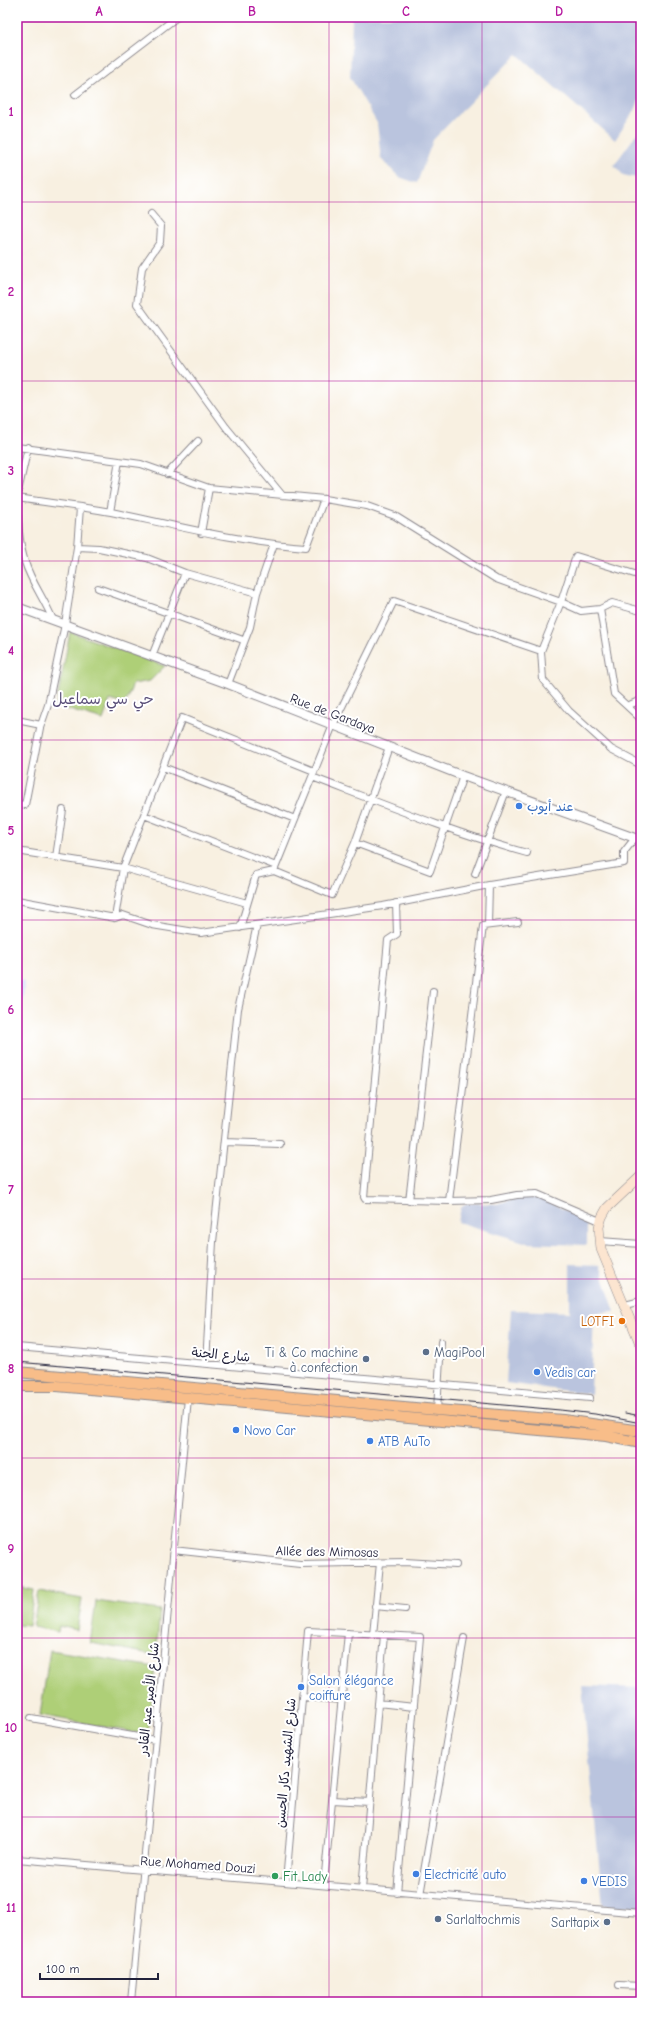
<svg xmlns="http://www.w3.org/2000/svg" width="658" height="2019" viewBox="0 0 658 2019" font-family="'Comic Neue','Playpen Sans Arabic',sans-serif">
<rect width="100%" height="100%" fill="#fff"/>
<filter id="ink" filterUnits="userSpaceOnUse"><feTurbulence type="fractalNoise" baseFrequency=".025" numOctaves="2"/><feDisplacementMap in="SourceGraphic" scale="8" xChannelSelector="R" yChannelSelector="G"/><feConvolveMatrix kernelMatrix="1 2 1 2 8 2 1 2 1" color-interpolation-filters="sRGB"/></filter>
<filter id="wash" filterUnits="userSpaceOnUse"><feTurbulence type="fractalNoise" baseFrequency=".012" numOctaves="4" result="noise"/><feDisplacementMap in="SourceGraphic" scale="16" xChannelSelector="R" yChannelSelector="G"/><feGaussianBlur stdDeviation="0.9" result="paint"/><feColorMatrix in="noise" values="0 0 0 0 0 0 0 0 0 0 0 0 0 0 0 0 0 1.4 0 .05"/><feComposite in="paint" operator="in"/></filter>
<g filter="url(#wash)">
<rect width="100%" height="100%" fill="#f8f0e1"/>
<path fill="#d0daf9" d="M 17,980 L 25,982 L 17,1044 Z"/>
<path fill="#bac4de" d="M 350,17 L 641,17 L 641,95 L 636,108 L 615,140 L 517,54 L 433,140 L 417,183 L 399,177 L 381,159 L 377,123 L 350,77 L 352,20 Z
M 641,128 L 641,179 L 623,175 L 614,165 Z
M 519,1197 L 542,1198 L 587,1222 L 587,1245 L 528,1243 L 458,1222 L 461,1208 L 467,1203 L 497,1204 Z
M 570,1264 L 599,1265 L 615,1312 L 587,1313 L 594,1313 L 591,1394 L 506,1383 L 511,1310 L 570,1312 Z
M 582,1686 L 641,1688 L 641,1908 L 603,1906 Z"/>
<path fill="#aecf77" stroke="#687859" d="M 70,632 L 165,666 L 150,681 L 133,684 L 125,704 L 110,700 L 103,720 L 56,706 Z
M 18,1587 L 34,1590 L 29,1626 L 17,1625 Z
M 39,1591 L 82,1599 L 77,1630 L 59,1626 L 58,1632 L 33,1627 Z
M 96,1601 L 160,1610 L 156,1655 L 90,1643 Z
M 50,1650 L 155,1667 L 148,1735 L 40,1715 Z"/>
</g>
<g filter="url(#ink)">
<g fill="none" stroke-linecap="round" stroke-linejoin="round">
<defs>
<path id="minor" d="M 75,95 L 177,17
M 151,214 L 161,226 L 160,242 L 142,268 L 137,304 L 226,427 L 282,495
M 17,447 L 141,464 L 209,488 L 324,499 L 367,506 L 395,516 L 496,579 L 561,602 L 581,611 L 600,609 L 612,603 L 641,611
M 167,474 L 198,441
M 17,496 L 28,447
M 17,498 C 48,503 80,506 111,512 C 177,526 239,542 306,547 L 324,499
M 17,503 C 18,522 19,544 25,562 C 31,582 45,600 53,620
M 110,512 L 119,461
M 201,533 L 209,488
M 77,547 L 99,548 L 147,558 L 185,573 L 257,593
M 641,576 L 576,556 L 561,602 L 541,651 L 543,680 L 569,711 L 611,749 L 641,765
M 98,588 L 243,640
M 600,609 L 614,694 L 641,719
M 152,656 L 185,573
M 228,684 L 250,627 L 257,593 L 274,544
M 627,706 L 641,700
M 17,720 L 41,725
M 163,767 L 295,819
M 312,777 C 383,804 454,833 527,853
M 17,804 L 25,805 L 40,728 L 48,705 L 65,624 L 77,547 L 80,508
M 144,815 L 276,866
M 355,843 L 430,871 L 463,776
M 17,851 L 123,868 L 247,903
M 56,857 L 63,810
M 274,871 L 333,725 L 394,601 L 541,651
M 475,874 L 506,791
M 17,900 L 115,918 L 123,868 L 182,718 L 314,771
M 396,903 L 397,934 L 388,940 L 364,1197 L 365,1199 L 449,1201 L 491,1200 L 517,1195 L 537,1194 L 600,1221
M 115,918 L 123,915 L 152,925 L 201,933 L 383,906 L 489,885 L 624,863 L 624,852 L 635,838
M 488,925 L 489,885
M 240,928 L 256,875 L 274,871 L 332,895 L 355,843 L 389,747
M 224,1142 L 280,1144
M 409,1201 L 433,991
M 449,1201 L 483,926 L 518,922
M 600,1241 L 641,1244
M 625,1305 L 641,1301
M 17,1347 L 590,1398
M 206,1363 L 213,1242 L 238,1009 L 257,925
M 437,1410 L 441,1342
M 173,1550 L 300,1564 L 405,1562 L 456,1565
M 375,1606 L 405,1609
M 373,1635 L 380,1563
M 302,1697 L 342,1700
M 378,1703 L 414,1707
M 31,1718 L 155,1740
M 332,1800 L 370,1802
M 17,1859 L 641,1913
M 286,1882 L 308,1631 L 420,1637 L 397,1893
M 324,1884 L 348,1633
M 362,1889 L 384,1635
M 420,1895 L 464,1638
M 619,1985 L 641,1986
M 131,2002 L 188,1398"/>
<path id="tertiary" d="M 17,607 L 228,684 L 463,776 L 635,838 L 641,839"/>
<path id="secondary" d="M 641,1176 L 607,1208 L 602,1217 L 599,1227 L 601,1249 L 641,1346"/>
<path id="primary" d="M 17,1372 L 437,1410 L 563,1420 L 641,1431
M 17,1386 L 57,1386 L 606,1436 L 641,1443"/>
</defs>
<use href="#minor" stroke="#8d898e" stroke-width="8"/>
<use href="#tertiary" stroke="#8d898e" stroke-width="10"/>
<use href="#secondary" stroke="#8d898e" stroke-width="10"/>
<use href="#primary" stroke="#8d898e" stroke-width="12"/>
<use href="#minor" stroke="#fff" stroke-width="6"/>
<use href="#tertiary" stroke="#fff" stroke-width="8"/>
<use href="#secondary" stroke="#fce5d0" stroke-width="9"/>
<use href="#primary" stroke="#f8bd89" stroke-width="10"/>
<path stroke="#22223b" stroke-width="1" d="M 17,1362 L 560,1410 L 595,1414 L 641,1423
M 625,1413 L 641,1416"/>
</g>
</g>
<path fill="none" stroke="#b5179e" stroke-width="1" stroke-opacity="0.55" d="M 176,17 L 176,2002M 329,17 L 329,2002M 482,17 L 482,2002M 17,202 L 641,202M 17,381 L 641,381M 17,561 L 641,561M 17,740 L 641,740M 17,920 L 641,920M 17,1099 L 641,1099M 17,1279 L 641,1279M 17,1458 L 641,1458M 17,1638 L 641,1638M 17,1817 L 641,1817"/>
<g fill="#3f7fe0" stroke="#fff" stroke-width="1.5">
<circle cx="519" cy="806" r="4"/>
<circle cx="537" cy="1372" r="4"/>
<circle cx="236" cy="1430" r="4"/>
<circle cx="370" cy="1441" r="4"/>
<circle cx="301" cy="1687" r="4"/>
<circle cx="416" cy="1874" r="4"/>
<circle cx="584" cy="1881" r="4"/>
</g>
<circle fill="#e8710a" stroke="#fff" stroke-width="1.5" cx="622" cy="1321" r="4"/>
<g fill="#5c6f8a" stroke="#fff" stroke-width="1.5">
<circle cx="426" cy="1352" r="4"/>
<circle cx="366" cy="1359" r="4"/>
<circle cx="438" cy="1919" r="4"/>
<circle cx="607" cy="1922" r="4"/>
</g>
<circle fill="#2e9e5b" stroke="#fff" stroke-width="1.5" cx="275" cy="1876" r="4"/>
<g text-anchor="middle" stroke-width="4" stroke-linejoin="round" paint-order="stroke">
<g font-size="13" fill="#22223b" stroke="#fff">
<text transform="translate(333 713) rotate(21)" y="5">Rue de Gardaya</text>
<text transform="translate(221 1354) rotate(5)" y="5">شارع الجنة</text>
<text transform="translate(327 1551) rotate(1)" y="5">Allée des Mimosas</text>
<text transform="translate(148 1699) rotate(-84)" y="5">شارع الأمير عبد القادر</text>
<text transform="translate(285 1763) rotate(-85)" y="5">شارع الشهيد دكار الحسن</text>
<text transform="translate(198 1864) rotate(4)" y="5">Rue Mohamed Douzi</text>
</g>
<g font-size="13" fill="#366cbe" stroke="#fff" text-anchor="start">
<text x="527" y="811">عند أيوب</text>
<text x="545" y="1377">Vedis car</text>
<text x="244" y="1435">Novo Car</text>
<text x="378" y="1446">ATB AuTo</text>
<text x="309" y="1685">Salon élégance<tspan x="309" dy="15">coiffure</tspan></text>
<text x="424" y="1879">Electricité auto</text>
<text x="592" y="1886">VEDIS</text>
</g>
<g font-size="13" fill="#c56008" stroke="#fff" text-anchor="end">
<text x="614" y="1326">LOTFI</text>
</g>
<g font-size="13" fill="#4e5e75" stroke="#fff" text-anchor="end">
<text x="358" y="1357">Ti &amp; Co machine<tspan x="358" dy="15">à confection</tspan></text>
<text x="434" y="1357" text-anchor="start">MagiPool</text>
<text x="446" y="1924" text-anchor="start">Sarlaltochmis</text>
<text x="599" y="1927">Sarltapix</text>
</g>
<g font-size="13" fill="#27864d" stroke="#fff" text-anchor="start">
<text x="283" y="1881">Fit Lady</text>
</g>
<g font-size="15" fill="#5b507a" stroke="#fff">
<text x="103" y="704">حي سي سماعيل</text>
</g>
</g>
<rect width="658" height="2019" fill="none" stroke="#fff" stroke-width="44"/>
<path d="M40 1973v6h118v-6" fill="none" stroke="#22223b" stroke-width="2"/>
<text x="46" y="1973" font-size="12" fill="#22223b" stroke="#ffffff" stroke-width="3" paint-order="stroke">100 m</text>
<rect x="22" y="22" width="614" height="1975" fill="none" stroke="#b5179e" stroke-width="1.5"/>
<g font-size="13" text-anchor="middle" font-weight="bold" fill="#b5179e">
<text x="99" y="16">A</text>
<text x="252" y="16">B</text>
<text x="406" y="16">C</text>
<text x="559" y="16">D</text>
<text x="11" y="116">1</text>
<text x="11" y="296">2</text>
<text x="11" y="475">3</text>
<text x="11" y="655">4</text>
<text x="11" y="835">5</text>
<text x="11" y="1014">6</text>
<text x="11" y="1194">7</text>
<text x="11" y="1373">8</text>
<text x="11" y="1553">9</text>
<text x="11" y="1732">10</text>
<text x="11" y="1912">11</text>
</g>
</svg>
